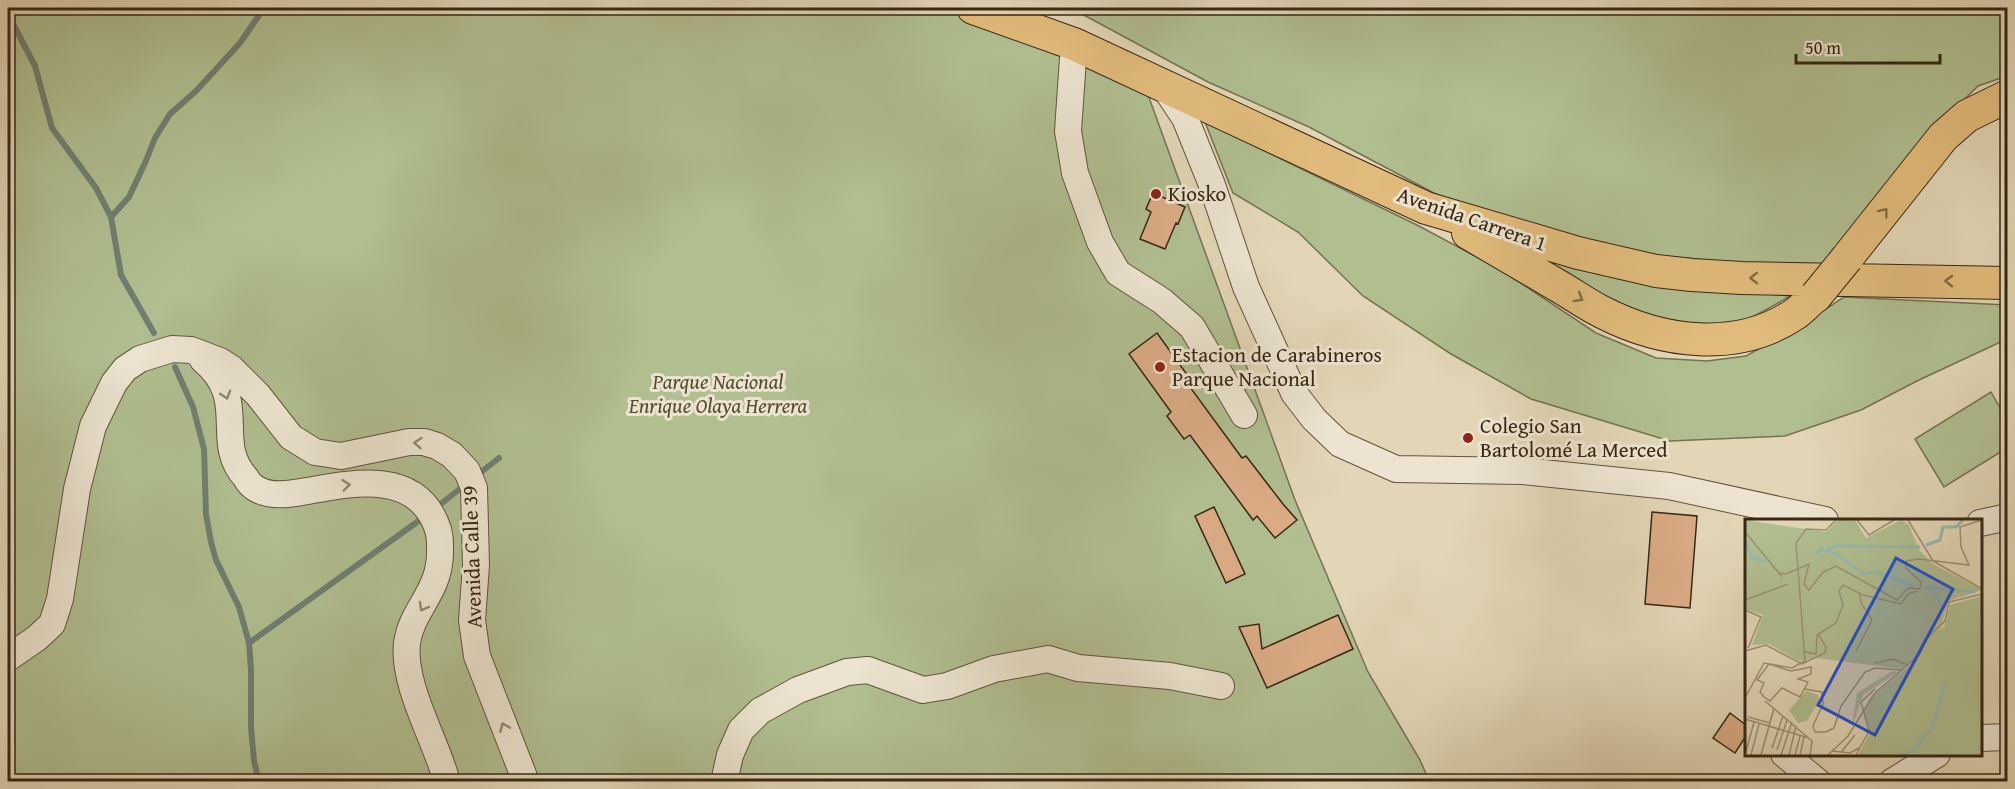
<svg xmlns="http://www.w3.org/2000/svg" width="2015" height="789" viewBox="0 0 2015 789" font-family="'Gentium Book Plus',serif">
<rect width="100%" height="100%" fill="#e2d6b6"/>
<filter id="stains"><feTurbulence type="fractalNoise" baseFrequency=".00333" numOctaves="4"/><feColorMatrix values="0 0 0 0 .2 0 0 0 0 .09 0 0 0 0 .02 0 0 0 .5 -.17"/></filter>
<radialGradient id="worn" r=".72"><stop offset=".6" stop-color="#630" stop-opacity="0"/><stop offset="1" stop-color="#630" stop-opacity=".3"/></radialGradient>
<path fill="#b0be90" stroke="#747252" stroke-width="1.5" d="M 8,8 L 958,8 L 1009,22 L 1147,92 L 1295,500 L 1368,672 L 1420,760 L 1429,781 L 8,781 Z
M 1060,8 L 2007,8 L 2007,76 L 1978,86 L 1936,127 L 1823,265 L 1771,267 L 1687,258 L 1611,253 L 1484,217 L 1432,192 L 1309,127 L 1208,82 L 1082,14 Z
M 1205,122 L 1419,226 L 1501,270 L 1596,333 L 1656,358 L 1707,361 L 1746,356 L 1800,326 L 1844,297 L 2007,305 L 2007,339 L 1919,380 L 1861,410 L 1785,436 L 1670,441 L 1531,399 L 1451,354 L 1363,296 L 1298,232 L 1233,193 Z
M 1522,250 L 1655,283 L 1790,296 C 1769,308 1747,322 1723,326 C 1718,327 1711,326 1705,326 C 1638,325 1578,282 1522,250 Z
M 1991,392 L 2007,420 L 2007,448 L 1944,487 L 1915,439 Z"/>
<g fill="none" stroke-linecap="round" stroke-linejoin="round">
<path stroke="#707f71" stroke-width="6" d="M 8,14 L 35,66 L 52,128 L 96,188 L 111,217 L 121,275 L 154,333
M 111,217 L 129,197 L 145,163 L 155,138 L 170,114 L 196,91 L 240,43 L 264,8
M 175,367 L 193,407 L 204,449 L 206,514 L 211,542 L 216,560 L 239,607 L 249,643 L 251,670 L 251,727 L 254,761 L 259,782
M 476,476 L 499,458
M 437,507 L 466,484
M 249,643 L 424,517"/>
</g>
<path fill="#daab85" stroke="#382714" stroke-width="1.5" d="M 1153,193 L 1185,207 L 1178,224 L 1176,223 L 1165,249 L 1140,239 L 1151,212 L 1146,209 Z
M 1157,333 L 1191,380 L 1187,383 L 1242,458 L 1246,456 L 1283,504 L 1297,520 L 1275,538 L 1257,516 L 1253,520 L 1190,435 L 1184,439 L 1167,416 L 1171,412 L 1129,354 Z
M 1214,507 L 1245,574 L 1226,583 L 1195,516 Z
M 1652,512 L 1697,516 L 1690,608 L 1645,604 Z
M 1338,615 L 1353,649 L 1267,688 L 1239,627 L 1259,624 L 1262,649 Z
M 1730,713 L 1746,725 L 1746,736 L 1735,753 L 1713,738 Z"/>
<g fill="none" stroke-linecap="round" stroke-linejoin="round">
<defs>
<path id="minor" d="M 1074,44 L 1068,131 L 1075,173 L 1100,242 L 1118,273 L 1162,301 L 1192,327 L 1244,415
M 1163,85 L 1185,118 L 1212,185 L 1246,287 L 1294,393 L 1314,419 L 1340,444 L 1396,469 L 1523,471 L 1669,486 L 1825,520
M 203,360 C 251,400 212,441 246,478 C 248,482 252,486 255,488 C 272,499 295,493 313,490 C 357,482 415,472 436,524 C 440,533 440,540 440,550 C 441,592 412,608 407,643 C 402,685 436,740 447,782
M 1980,523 L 2008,517
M 8,658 L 37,638 L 52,624 L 60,599 L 77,489 L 93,426 L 114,383 L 125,369 L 140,359 L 172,349 L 191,350 L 220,361 L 231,368 L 258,395 L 291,437 L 315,452 L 341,456 L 409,442 L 424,442 L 437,446 L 452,455 L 467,471 L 474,488 L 476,565 L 472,620 L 477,656 L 526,782
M 1980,738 L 2008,737
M 1784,754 L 1818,782
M 724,782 L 730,755 L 741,730 L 760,711 L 798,690 L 847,672 L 868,670 L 923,690 L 947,686 L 994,669 L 1048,659 L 1078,668 L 1170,676 L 1221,686
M 1892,782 L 1937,754"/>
<path id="major" d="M 973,8 L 1074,44 L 1426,208 L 1578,253 L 1656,271 L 1692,275 L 1742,278 L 2008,283
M 1468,233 C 1497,250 1526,267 1555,284 C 1571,293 1586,304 1602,312 C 1662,343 1737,353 1795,314 C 1802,309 1809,301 1816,296
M 1847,258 L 1943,137 L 1967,116 L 2008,96"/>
</defs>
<use href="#minor" stroke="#62533c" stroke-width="28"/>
<use href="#major" stroke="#382714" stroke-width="34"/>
<use href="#minor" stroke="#ece4d0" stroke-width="26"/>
<use href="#major" stroke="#e1bb7b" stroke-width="32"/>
<defs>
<path id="major-bridge" d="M 1816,296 L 1847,258"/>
</defs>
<use href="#major-bridge" stroke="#382714" stroke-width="34" stroke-linecap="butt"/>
<use href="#major-bridge" stroke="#e1bb7b" stroke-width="32"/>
</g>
<defs><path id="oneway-chevron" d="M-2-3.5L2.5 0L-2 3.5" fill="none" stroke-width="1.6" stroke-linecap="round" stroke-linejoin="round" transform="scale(1.5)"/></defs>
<g stroke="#846a42">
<use href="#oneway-chevron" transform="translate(1884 212) rotate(-52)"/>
<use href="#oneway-chevron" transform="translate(1754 278) rotate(180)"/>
<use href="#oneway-chevron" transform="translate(1949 281) rotate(-179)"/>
<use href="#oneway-chevron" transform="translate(1579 298) rotate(31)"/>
</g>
<g stroke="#928672">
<use href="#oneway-chevron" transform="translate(226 395) rotate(73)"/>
<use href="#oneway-chevron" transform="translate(418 443) rotate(-175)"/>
<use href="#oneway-chevron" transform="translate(346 485) rotate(-6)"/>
<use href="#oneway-chevron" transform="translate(423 607) rotate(119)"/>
<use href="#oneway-chevron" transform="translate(504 727) rotate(-113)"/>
</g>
<g fill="#8f2418" stroke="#ece4d0" stroke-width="2">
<circle cx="1156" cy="194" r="6"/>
<circle cx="1160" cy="367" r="6"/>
<circle cx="1468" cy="438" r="6"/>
</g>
<g text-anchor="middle" stroke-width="6" stroke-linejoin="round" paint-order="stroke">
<g font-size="21" fill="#382714" stroke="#ece4d0" text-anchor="start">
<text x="1168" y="201">Kiosko</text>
<text x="1172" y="362">Estacion de Carabineros<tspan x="1172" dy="24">Parque Nacional</tspan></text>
<text x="1480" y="433">Colegio San<tspan x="1480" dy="24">Bartolomé La Merced</tspan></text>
</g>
<g font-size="21" fill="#382714" stroke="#ece4d0">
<text transform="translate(1472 219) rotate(19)" y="7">Avenida Carrera 1</text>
<text transform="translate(472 557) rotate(-92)" y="7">Avenida Calle 39</text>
</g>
<g font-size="21" font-style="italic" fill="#564d33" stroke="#ece4d0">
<text x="718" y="389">Parque Nacional<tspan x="718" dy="24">Enrique Olaya Herrera</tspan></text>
</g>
</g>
<g transform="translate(1745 519)">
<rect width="237" height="237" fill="#e2d6b6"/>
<path d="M 0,1 L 81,13 L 93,1 L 110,1 L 121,19 L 156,1 L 164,6 L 174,31 L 188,45 L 237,71 L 203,82 L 195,111 L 200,106 L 205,86 L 237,77 L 237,236 L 113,236 L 125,214 L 119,192 L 128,177 L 176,137 L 157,150 L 71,139 L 54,142 L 24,125 L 7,126 L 18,96 L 0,90 ZM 147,152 L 153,153 L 118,176 L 107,207 L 112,174 ZM 61,172 L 73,176 L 74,182 L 62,202 L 53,204 L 44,191 Z" fill="#b0be90"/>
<path fill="none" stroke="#95b9af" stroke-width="3" d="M 0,21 L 7,39 L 21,42M 181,26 L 195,21 L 198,8 L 211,8 L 218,1M 80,31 L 92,27 L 175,28M 71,35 L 76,30 L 93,36 L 119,55 L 132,53 L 171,68M 178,68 L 230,73M 189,71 L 199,92M 157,236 L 170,230 L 188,207 L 200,164"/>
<path fill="none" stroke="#9e9075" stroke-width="1.5" d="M 112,1 L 124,16 L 149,1M 163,1 L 188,42 L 237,70M 1,14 L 37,58M 34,54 L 41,55 L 64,45 L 59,65 L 64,71 L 78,53 L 91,47 L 152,81 L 163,69 L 175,70M 175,70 L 176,63 L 161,49 L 161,42 L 174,40 L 224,46 L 216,28 L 215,8 L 237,1M 0,81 L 43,65M 0,91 L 16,98 L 3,129M 0,132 L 21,126 L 57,145 L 80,134 L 81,128 L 73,115M 111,132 L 127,101 L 116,84 L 115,75M 60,133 L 71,135 L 72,116 L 91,104 L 98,86 L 94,72 L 98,66 L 118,76 L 156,85 L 163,75 L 172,72M 130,144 L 148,140 L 163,146M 24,145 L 46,152 L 66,148 L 66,155 L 53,160 L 63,163 L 55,178 L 37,169 L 25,182 L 19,178 L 15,173 L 19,164 L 12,161 ZM 60,170 L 77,173 L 78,185 L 68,207 L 70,213 L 81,213 L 89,209 L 96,187 L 120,153 L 130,149 L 156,151M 0,179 L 19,144 L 47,149 L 60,142 L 51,24 L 61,10 L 81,11 L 91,1M 20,182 L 67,222 L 65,236M 3,198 L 25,204M 0,200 L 64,219M 27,229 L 38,197M 32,231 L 42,201M 87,232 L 105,234 L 114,229M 97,232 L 110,216M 0,236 L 9,203M 6,236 L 14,205M 16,236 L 29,189M 36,236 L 47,203M 44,236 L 51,207M 50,236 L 55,217M 55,236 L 59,218M 83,236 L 103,217 L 129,175 L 174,136 L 183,118 L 200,102 L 204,83 L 237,75M 111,236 L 124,212 L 116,183 L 130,170"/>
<path fill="#1d4ed8" fill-opacity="0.15" stroke="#1d4ed8" stroke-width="3" d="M 151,39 L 208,70 L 130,216 L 73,186 Z"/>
<rect width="237" height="237" fill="none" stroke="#382714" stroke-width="3"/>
</g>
<rect width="2015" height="789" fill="none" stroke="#e2d6b6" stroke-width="30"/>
<rect x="9" y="9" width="1997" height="771" fill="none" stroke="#382714" stroke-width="3"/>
<rect x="15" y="15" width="1985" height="759" fill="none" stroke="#382714" stroke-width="1.5"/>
<path d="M1796 54v9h144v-9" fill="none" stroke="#382714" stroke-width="3"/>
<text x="1805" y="54" font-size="18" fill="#382714" stroke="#ece4d0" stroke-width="4.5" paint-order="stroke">50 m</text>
<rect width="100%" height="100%" filter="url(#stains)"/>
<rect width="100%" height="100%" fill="url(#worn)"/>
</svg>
